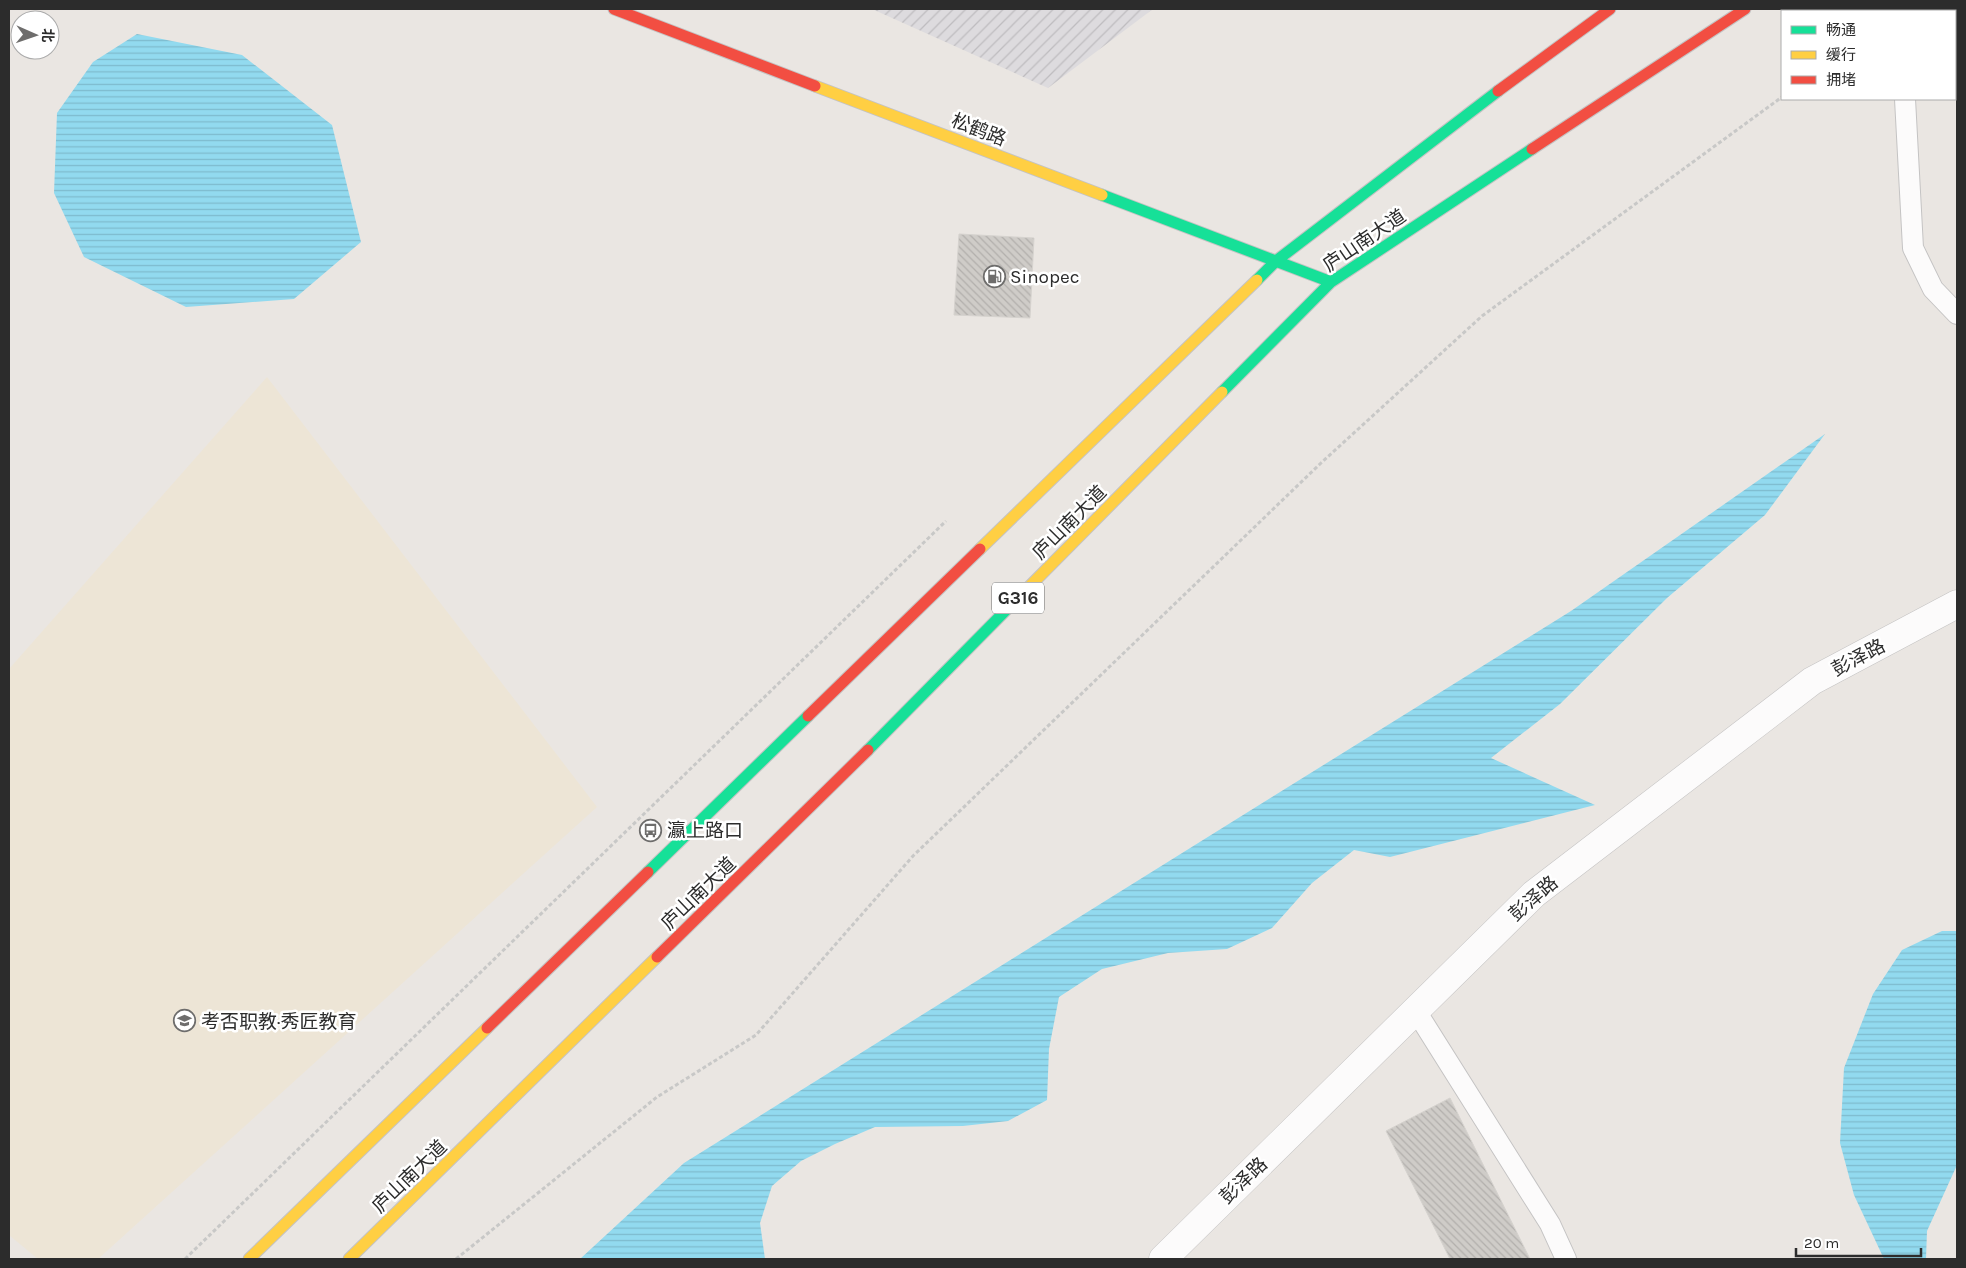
<svg xmlns="http://www.w3.org/2000/svg" width="1966" height="1268" viewBox="0 0 1966 1268" font-family="Karla,'Noto Sans SC',sans-serif">
<defs>
<pattern id="industrial-furrows" width="10" height="10" patternUnits="userSpaceOnUse" patternTransform="scale(1.25)"><rect width="10" height="10" fill="#dddbde"/><path d="M-1 1l2-2M0 10L10 0M9 11l2-2" fill="none" stroke="#bebcbf"/></pattern>
<pattern id="water-rules" width="6" height="5" patternUnits="userSpaceOnUse" patternTransform="scale(1.25)"><rect width="6" height="5" fill="#92daef"/><path d="M0 2.5h6" fill="none" stroke="#7ebbcd"/></pattern>
<pattern id="building-back-hatch" width="6" height="6" patternUnits="userSpaceOnUse" patternTransform="scale(1.25)"><rect width="6" height="6" fill="#cfccc8"/><path d="M-1 5l2 2M0 0l6 6M5-1l2 2" fill="none" stroke="#b2afac"/></pattern>
</defs>
<rect width="100%" height="100%" fill="#eae6e2"/>
<path fill="url(#industrial-furrows)" d="M 872,9 L 1153,9 L 1048,88 Z"/>
<path fill="#ede5d6" d="M 267,377 L 597,807 L 98,1259 L 38,1259 L 9,1235 L 9,669 Z"/>
<path fill="url(#water-rules)" d="M 137,34 L 242,55 L 332,125 L 361,242 L 294,299 L 186,307 L 84,257 L 54,193 L 57,113 L 93,62 Z
M 1825,434 L 1765,515 L 1667,598 L 1560,704 L 1491,758 L 1595,805 L 1390,857 L 1354,850 L 1312,883 L 1272,928 L 1227,949 L 1168,953 L 1102,969 L 1059,997 L 1049,1049 L 1047,1100 L 1008,1121 L 963,1126 L 875,1127 L 835,1144 L 801,1161 L 772,1186 L 760,1223 L 765,1259 L 580,1259 L 684,1163 L 1571,611 Z
M 1942,931 L 1957,931 L 1957,1165 L 1927,1231 L 1926,1259 L 1884,1259 L 1854,1195 L 1840,1143 L 1844,1068 L 1873,994 L 1902,950 Z"/>
<path fill="url(#building-back-hatch)" stroke="#d5d2ce" d="M 959,234 L 1034,238 L 1030,318 L 954,315 Z
M 1450,1098 L 1530,1259 L 1450,1259 L 1386,1131 Z"/>
<g fill="none" stroke-linecap="round" stroke-linejoin="round">
<defs>
<path id="lane" d="M 1905,99 L 1913,248 L 1933,289 L 1957,314
M 1416,1011 L 1550,1224 L 1566,1259"/>
<path id="street" d="M 1163,1259 L 1534,894 L 1812,681 L 1957,604"/>
<path id="fast" d="M 1102,195 L 1331,282
M 1257,280 L 1276,261 L 1498,91
M 1222,392 L 1331,282 L 1532,149
M 868,750 L 1020,596
M 648,872 L 808,716"/>
<path id="slow" d="M 815,86 L 1102,195
M 980,549 L 1257,280
M 1020,596 L 1222,392
M 249,1259 L 487,1028
M 349,1259 L 657,957"/>
<path id="jam" d="M 614,9 L 815,86
M 1498,91 L 1610,9
M 1532,149 L 1745,9
M 808,716 L 980,549
M 657,957 L 868,750
M 487,1028 L 648,872"/>
</defs>
<use href="#lane" stroke="#c4c3c3" stroke-width="22"/>
<use href="#street" stroke="#c4c3c3" stroke-width="29"/>
<use href="#fast" stroke="#c4c3c3" stroke-width="13"/>
<use href="#slow" stroke="#c4c3c3" stroke-width="13"/>
<use href="#jam" stroke="#c4c3c3" stroke-width="13"/>
<path stroke="#c8c8c7" stroke-width="3" stroke-dasharray="4 2.5" stroke-linecap="butt" d="M 1906,11 L 1910,9
M 185,1259 L 946,521
M 456,1259 L 657,1097 L 756,1035 L 913,856 L 1321,463 L 1482,316 L 1782,97"/>
<use href="#lane" stroke="#fcfbfb" stroke-width="20"/>
<use href="#street" stroke="#fcfbfb" stroke-width="28"/>
<use href="#fast" stroke="#16e098" stroke-width="11"/>
<use href="#slow" stroke="#ffcf43" stroke-width="11"/>
<use href="#jam" stroke="#f24e42" stroke-width="11"/>
</g>
<defs>
<symbol id="fuel-ring" viewBox="-11 -11 22 22"><circle r="9.5" fill="#fff" stroke="#6e6d6c" stroke-width="1.5"/><path d="M-5.5-6h7V0h2V4h1.3V-2.5L3-4.5l.8-.8L6-3V5H2.5V1h-1V6h-7ZM-4.2-4.7v3.2H.2V-4.7Z" fill="#6e6d6c"/></symbol>
<symbol id="bus-ring" viewBox="-11 -11 22 22"><circle r="9.5" fill="#fff" stroke="#6e6d6c" stroke-width="1.5"/><path d="M-5-6H5V4H4V6H2V4H-2V6H-4V4H-5ZM-3.5-4V0h7V-4ZM-3.5 1.2v1.5H-2V1.2ZM2 1.2v1.5H3.5V1.2Z" fill="#6e6d6c"/></symbol>
<symbol id="university-ring" viewBox="-11 -11 22 22"><circle r="9.5" fill="#fff" stroke="#6e6d6c" stroke-width="1.5"/><path d="M0-5L7-2L0 1L-7-2ZM-4 1L0 2.5L4 1V4Q0 6-4 4Z" fill="#6e6d6c"/></symbol>
</defs>
<g fill-rule="evenodd">
<use href="#fuel-ring" x="982" y="264" width="25" height="25"/>
<use href="#bus-ring" x="638" y="818" width="25" height="25"/>
<use href="#university-ring" x="172" y="1008" width="25" height="25"/>
</g>
<g text-anchor="middle" stroke-width="5" stroke-linejoin="round" paint-order="stroke">
<rect fill="#fff" stroke="#6b6b6b" stroke-width="1" x="992" y="582.5" width="52" height="31" rx="4"/>
<g font-size="18" font-weight="bold" fill="#2c2c2c">
<text x="1018" y="604">G316</text>
</g>
<g font-size="19" fill="#2c2c2c" stroke="#fff">
<text transform="translate(979 129) rotate(21)" y="7">松鹤路</text>
<text transform="translate(1364 240) rotate(-34)" y="7">庐山南大道</text>
<text transform="translate(1069 522) rotate(-45)" y="7">庐山南大道</text>
<text transform="translate(1858 657) rotate(-28)" y="7">彭泽路</text>
<text transform="translate(698 893) rotate(-44)" y="7">庐山南大道</text>
<text transform="translate(1533 898) rotate(-41)" y="7">彭泽路</text>
<text transform="translate(409 1176) rotate(-44)" y="7">庐山南大道</text>
<text transform="translate(1243 1180) rotate(-44)" y="7">彭泽路</text>
</g>
<g font-size="19" fill="#2c2c2c" stroke="#fff" text-anchor="start">
<text x="1010" y="283">Sinopec</text>
<text x="667" y="837">瀛上路口</text>
<text x="201" y="1028">考否职教·秀匠教育</text>
</g>
</g>
<rect width="1966" height="1268" fill="none" stroke="#2c2c2c" stroke-width="20"/>
<rect x="1781" y="10" width="175" height="90" fill="#ffffff" stroke="#ababab"/>
<rect x="1791" y="26" width="25" height="8" fill="#16e098" stroke="#ababab"/>
<text x="1826" y="35" font-size="15" fill="#2c2c2c">畅通</text>
<rect x="1791" y="51" width="25" height="8" fill="#ffcf43" stroke="#ababab"/>
<text x="1826" y="60" font-size="15" fill="#2c2c2c">缓行</text>
<rect x="1791" y="76" width="25" height="8" fill="#f24e42" stroke="#ababab"/>
<text x="1826" y="85" font-size="15" fill="#2c2c2c">拥堵</text>
<g transform="translate(35 35) rotate(92)"><circle r="24" fill="#ffffff" stroke="#ababab"/>
<path d="M0-4L9 19L0 12L-9 19Z" fill="#6e6d6c"/>
<text y="-8" font-size="14" font-weight="bold" text-anchor="middle" fill="#2c2c2c">北</text>
</g>
<path d="M1796 1248v8h125v-8" fill="none" stroke="#2c2c2c" stroke-width="2.5"/>
<text x="1804" y="1248" font-size="15" fill="#2c2c2c" stroke="#ffffff" stroke-width="4" paint-order="stroke">20 m</text>
</svg>
